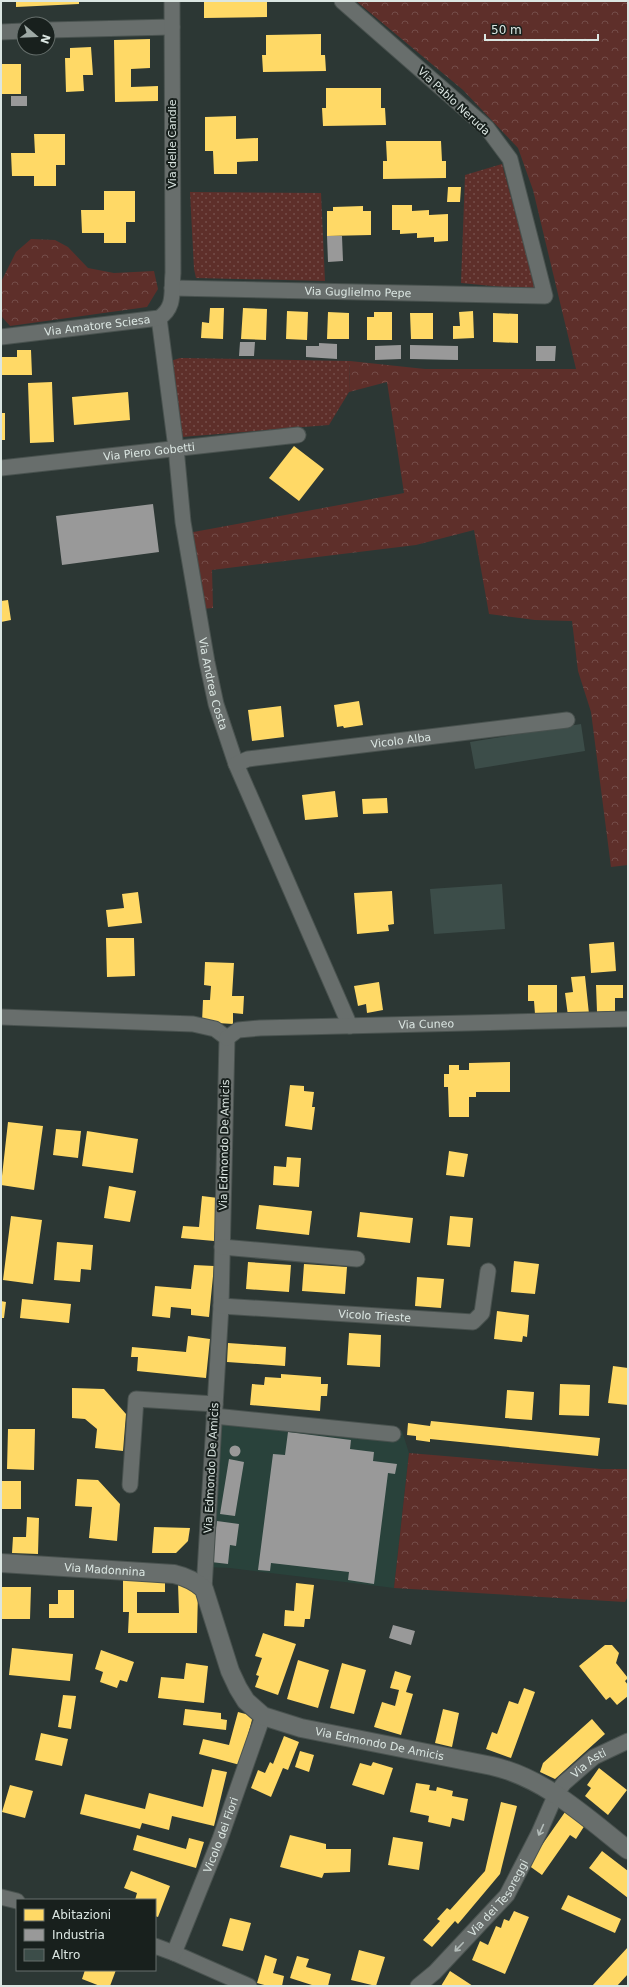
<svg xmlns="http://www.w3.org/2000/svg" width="629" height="1987" viewBox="0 0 629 1987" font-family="'DejaVu Sans',sans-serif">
<defs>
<pattern id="grass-dots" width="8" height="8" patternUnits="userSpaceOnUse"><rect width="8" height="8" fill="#5e2f2a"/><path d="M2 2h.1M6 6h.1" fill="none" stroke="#744d49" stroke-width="1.8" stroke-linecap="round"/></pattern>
<pattern id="forest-crowns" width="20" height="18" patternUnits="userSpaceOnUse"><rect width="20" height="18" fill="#5e2f2a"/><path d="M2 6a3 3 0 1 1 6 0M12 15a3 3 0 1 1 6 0" fill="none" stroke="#744d49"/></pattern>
</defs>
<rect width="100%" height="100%" fill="#2c3734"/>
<path fill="#29423b" d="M 213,1413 L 402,1431 L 409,1453 L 394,1588 L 230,1568 L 205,1567 Z"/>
<path fill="url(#grass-dots)" d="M 502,164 L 533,278 L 534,290 L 461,283 L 465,175 Z
M 190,192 L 321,193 L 325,281 L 196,278 L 194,269 Z
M 180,358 L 350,361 L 349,392 L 329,425 L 182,437 L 167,362 Z"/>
<path fill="url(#forest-crowns)" d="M 356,1 L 628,1 L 628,865 L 611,867 L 591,712 L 578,671 L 572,621 L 535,620 L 489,614 L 474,530 L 416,545 L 212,570 L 213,608 L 189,610 L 188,533 L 404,493 L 387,382 L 349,392 L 350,361 L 425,369 L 576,369 L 533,190 L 518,148 L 463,90 Z
M 31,239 L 55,240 L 68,247 L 88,268 L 114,273 L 154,271 L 158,289 L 147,307 L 10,326 L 2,317 L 1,282 L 16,252 Z
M 409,1453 L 601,1469 L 628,1469 L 628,1596 L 625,1602 L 394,1588 Z"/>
<path fill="#ffd966" d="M 16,1 L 79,1 L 79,4 L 16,7 Z
M 204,1 L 267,1 L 267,17 L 204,18 Z
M 321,34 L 321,55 L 325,55 L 326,71 L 263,72 L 262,55 L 266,55 L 266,35 Z
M 150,39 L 150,68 L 131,69 L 131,87 L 158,86 L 158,101 L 115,102 L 114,40 Z
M 91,47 L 93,75 L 83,75 L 84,91 L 66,92 L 65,58 L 70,58 L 70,48 Z
M 1,64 L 21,64 L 21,94 L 1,94 Z
M 326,88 L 381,88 L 381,108 L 385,108 L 386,125 L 323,126 L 322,108 L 326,108 Z
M 236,116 L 236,139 L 258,138 L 258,161 L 237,162 L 237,174 L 214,174 L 213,151 L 205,151 L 205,117 Z
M 34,134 L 65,134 L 65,165 L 56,165 L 56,186 L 34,186 L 34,176 L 12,176 L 11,153 L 35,153 Z
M 386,141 L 441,141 L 442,161 L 446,161 L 446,178 L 383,179 L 383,161 L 387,161 Z
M 448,187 L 461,187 L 460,202 L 447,202 Z
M 104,191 L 135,191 L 135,222 L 126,222 L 126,243 L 104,243 L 104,233 L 82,233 L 81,210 L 104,210 Z
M 392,205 L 412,205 L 412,211 L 429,210 L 429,215 L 448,214 L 448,241 L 434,242 L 434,237 L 417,238 L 417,233 L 400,234 L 400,230 L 392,230 Z
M 363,206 L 363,211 L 371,211 L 371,235 L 327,236 L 327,211 L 333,211 L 333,207 Z
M 210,308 L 224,308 L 223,339 L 201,338 L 202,322 L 209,323 Z
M 243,308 L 267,309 L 266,340 L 241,339 Z
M 287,311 L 308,312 L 307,340 L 286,339 Z
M 473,311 L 474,338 L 453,339 L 453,326 L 460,326 L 459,312 Z
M 328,312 L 349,313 L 349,339 L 327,339 Z
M 374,312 L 392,312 L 392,340 L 367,340 L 367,317 L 374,317 Z
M 410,313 L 433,313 L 433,339 L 411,339 Z
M 493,313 L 518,314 L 518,343 L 493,342 Z
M 17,350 L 31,350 L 32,375 L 1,375 L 1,357 L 17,357 Z
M 52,382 L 54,442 L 30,443 L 28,383 Z
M 128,392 L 130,420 L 74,425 L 72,397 Z
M 1,413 L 5,413 L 5,440 L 1,440 Z
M 294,446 L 324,469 L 299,501 L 269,478 Z
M 8,600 L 11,620 L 1,622 L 1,601 Z
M 359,701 L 363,725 L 344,728 L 343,726 L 337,727 L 334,705 Z
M 281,706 L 284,737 L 252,741 L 248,710 Z
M 335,791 L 338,817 L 305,820 L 302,795 Z
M 387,798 L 388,813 L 363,814 L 362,799 Z
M 392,891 L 394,924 L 388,925 L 389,931 L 357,934 L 354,893 Z
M 138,892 L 142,923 L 108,927 L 106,910 L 124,908 L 122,894 Z
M 106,938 L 134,938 L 135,976 L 107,977 Z
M 614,942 L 616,971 L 591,973 L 589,944 Z
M 205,962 L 234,963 L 232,996 L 244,996 L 243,1014 L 233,1013 L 233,1024 L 202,1022 L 203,1000 L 210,1000 L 211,986 L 204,985 Z
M 585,976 L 589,1014 L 568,1016 L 565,993 L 573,992 L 571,977 Z
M 379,982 L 383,1010 L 367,1013 L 366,1004 L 358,1006 L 354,986 Z
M 528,985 L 557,985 L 557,1014 L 535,1014 L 534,1001 L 528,1001 Z
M 596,985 L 623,985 L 623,998 L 615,998 L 615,1011 L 597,1012 Z
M 510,1062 L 510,1092 L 476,1092 L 476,1097 L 469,1097 L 469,1117 L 449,1117 L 448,1087 L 444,1087 L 444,1074 L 449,1074 L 449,1065 L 459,1065 L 459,1070 L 469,1070 L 469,1063 Z
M 290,1085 L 304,1086 L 304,1091 L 314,1092 L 312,1107 L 315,1107 L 312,1130 L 285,1126 Z
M 8,1122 L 43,1126 L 34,1190 L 1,1185 Z
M 56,1129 L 81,1131 L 78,1158 L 53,1155 Z
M 87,1131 L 138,1139 L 133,1173 L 82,1166 Z
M 449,1151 L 468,1154 L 464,1177 L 446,1175 Z
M 287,1157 L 301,1158 L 299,1187 L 273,1185 L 274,1166 L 286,1167 Z
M 109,1186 L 136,1191 L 130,1222 L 104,1218 Z
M 202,1196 L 218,1198 L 214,1241 L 181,1238 L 183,1226 L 199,1227 Z
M 259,1205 L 312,1211 L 309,1235 L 256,1229 Z
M 360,1212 L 413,1218 L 410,1243 L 357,1237 Z
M 11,1216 L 42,1220 L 33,1284 L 3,1280 Z
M 450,1216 L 473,1218 L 470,1247 L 447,1245 Z
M 57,1242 L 93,1245 L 91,1270 L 81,1269 L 80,1282 L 54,1280 Z
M 514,1261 L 539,1264 L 535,1294 L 511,1292 Z
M 248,1262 L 291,1265 L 289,1292 L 246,1289 Z
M 304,1264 L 347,1267 L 345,1294 L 302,1291 Z
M 194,1265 L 214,1266 L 209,1317 L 191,1315 L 191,1309 L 171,1307 L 170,1318 L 152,1316 L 155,1286 L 191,1289 Z
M 417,1277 L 444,1279 L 441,1308 L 415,1306 Z
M 22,1299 L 71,1304 L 69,1323 L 20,1318 Z
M 1,1301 L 6,1302 L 4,1318 L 1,1318 Z
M 497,1311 L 529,1315 L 527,1337 L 523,1336 L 522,1342 L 494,1339 Z
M 349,1333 L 381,1335 L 380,1367 L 347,1365 Z
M 188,1336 L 210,1339 L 206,1378 L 137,1371 L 138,1357 L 131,1357 L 132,1347 L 186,1352 Z
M 228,1343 L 286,1347 L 285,1366 L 227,1362 Z
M 613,1366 L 628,1368 L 628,1405 L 608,1403 Z
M 281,1374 L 321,1377 L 321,1384 L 328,1384 L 327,1396 L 321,1396 L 320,1411 L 250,1405 L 252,1384 L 264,1385 L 265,1377 L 281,1378 Z
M 560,1384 L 590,1385 L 589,1416 L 559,1415 Z
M 72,1388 L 104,1389 L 126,1414 L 123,1451 L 95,1448 L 97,1429 L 85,1419 L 72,1418 Z
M 507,1390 L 534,1392 L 532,1420 L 505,1418 Z
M 431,1421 L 600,1438 L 598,1456 L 430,1439 L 430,1442 L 416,1440 L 416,1436 L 407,1435 L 408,1423 L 430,1426 Z
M 8,1429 L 35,1429 L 34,1470 L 7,1469 Z
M 77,1479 L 98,1480 L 120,1504 L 117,1541 L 89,1538 L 92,1507 L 75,1506 Z
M 1,1481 L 21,1481 L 21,1509 L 1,1509 Z
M 27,1517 L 39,1518 L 38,1554 L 12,1553 L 13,1537 L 26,1537 Z
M 154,1527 L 190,1528 L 188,1541 L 176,1553 L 152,1553 Z
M 123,1579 L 165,1579 L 165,1592 L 137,1592 L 137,1613 L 179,1613 L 178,1583 L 198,1591 L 197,1633 L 128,1633 L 129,1612 L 123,1612 Z
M 296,1583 L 314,1585 L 310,1619 L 305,1619 L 304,1627 L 284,1626 L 285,1610 L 294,1611 Z
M 1,1587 L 31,1587 L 30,1619 L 1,1619 Z
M 58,1590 L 74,1590 L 74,1618 L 49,1618 L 49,1604 L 58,1604 Z
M 263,1633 L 296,1644 L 278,1695 L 255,1687 L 259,1676 L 256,1675 L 262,1658 L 255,1656 Z
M 605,1645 L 612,1645 L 619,1653 L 616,1663 L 628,1678 L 625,1681 L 628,1685 L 628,1696 L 617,1705 L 610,1697 L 606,1700 L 579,1666 Z
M 12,1648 L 73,1654 L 70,1681 L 9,1675 Z
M 101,1650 L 134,1662 L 127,1682 L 120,1680 L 117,1688 L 100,1682 L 103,1672 L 95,1669 Z
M 298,1660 L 329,1670 L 318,1708 L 287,1699 Z
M 186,1663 L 208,1666 L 204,1703 L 158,1698 L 161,1677 L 184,1679 Z
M 342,1663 L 366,1670 L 354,1714 L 330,1708 Z
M 395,1671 L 411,1676 L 406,1692 L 413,1694 L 401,1735 L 374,1727 L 382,1702 L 395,1706 L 399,1690 L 390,1688 Z
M 524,1688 L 535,1692 L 511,1758 L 486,1749 L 492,1732 L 497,1734 L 509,1701 L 518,1704 Z
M 63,1695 L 76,1696 L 71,1729 L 58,1727 Z
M 185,1709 L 221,1713 L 221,1719 L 227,1720 L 226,1730 L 183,1725 Z
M 443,1709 L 459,1713 L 452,1747 L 435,1743 Z
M 238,1712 L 253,1716 L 240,1765 L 199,1754 L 203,1739 L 229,1745 Z
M 592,1719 L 605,1734 L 555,1779 L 540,1772 L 543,1763 Z
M 41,1733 L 68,1739 L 62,1766 L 35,1760 Z
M 284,1736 L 299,1742 L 288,1770 L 283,1768 L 271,1797 L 251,1788 L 258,1770 L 265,1773 L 270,1762 L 273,1764 Z
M 300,1751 L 314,1755 L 309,1772 L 295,1767 Z
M 373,1762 L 393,1768 L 384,1795 L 352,1785 L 360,1763 L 371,1766 Z
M 599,1768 L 627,1790 L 608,1815 L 585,1796 L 591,1788 L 587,1785 Z
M 212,1769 L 227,1772 L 214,1826 L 172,1816 L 169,1830 L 142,1823 L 140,1829 L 80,1814 L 85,1794 L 145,1809 L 149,1793 L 203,1807 Z
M 416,1783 L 430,1785 L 429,1790 L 436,1791 L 437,1787 L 453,1791 L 452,1796 L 468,1799 L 464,1821 L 452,1818 L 450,1827 L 428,1822 L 429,1816 L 410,1812 Z
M 10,1785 L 33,1791 L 25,1818 L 2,1812 Z
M 501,1802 L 517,1806 L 500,1874 L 458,1924 L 455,1921 L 432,1947 L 423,1940 L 440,1921 L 437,1919 L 447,1908 L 450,1910 L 485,1871 Z
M 565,1812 L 585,1825 L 576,1839 L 570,1835 L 542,1875 L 528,1865 Z
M 137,1835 L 186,1849 L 189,1838 L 204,1842 L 196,1868 L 133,1850 Z
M 290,1835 L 326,1844 L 326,1849 L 351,1849 L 350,1872 L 324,1873 L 322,1878 L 280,1867 Z
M 393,1837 L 423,1842 L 419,1870 L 388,1865 Z
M 602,1851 L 628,1871 L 628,1898 L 589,1868 Z
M 131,1871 L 170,1886 L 158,1917 L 155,1916 L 155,1900 L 135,1900 L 137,1893 L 124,1888 Z
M 568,1895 L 621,1919 L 615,1933 L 561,1909 Z
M 514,1911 L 529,1917 L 505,1974 L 472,1960 L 480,1941 L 488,1945 L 496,1926 L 501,1928 L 504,1919 L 509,1921 Z
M 230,1918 L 251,1923 L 243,1951 L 222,1946 Z
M 628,1947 L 628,1974 L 617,1986 L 592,1986 Z
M 359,1950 L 385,1957 L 376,1986 L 351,1980 Z
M 265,1955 L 277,1959 L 273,1973 L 284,1976 L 282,1986 L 268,1986 L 257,1983 Z
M 297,1956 L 309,1959 L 306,1967 L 331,1974 L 328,1986 L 315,1986 L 290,1978 Z
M 85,1970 L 116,1970 L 110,1986 L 100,1986 L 82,1979 Z
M 450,1971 L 473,1986 L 441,1986 Z"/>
<path fill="#999" d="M 11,96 L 27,96 L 27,106 L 11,106 Z
M 327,236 L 342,236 L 343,261 L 328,262 Z
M 240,342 L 255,342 L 254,356 L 239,356 Z
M 319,343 L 337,344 L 337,359 L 306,357 L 306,346 L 319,346 Z
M 401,345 L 401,359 L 375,360 L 375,346 Z
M 410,345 L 458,346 L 458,360 L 410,359 Z
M 536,346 L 556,346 L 555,361 L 536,361 Z
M 153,504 L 159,552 L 62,565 L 56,516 Z
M 288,1432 L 351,1440 L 350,1449 L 374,1452 L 373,1461 L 397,1464 L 395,1474 L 388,1473 L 374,1584 L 348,1580 L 349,1572 L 271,1563 L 270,1571 L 258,1570 L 273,1454 L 285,1455 Z
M229.5 1451a5.5 5.5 0 1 1 11 0a5.5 5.5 0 1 1-11 0Z
M 229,1459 L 244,1462 L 235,1516 L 220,1514 Z
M 217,1521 L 239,1524 L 236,1546 L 230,1545 L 228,1564 L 211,1562 Z
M 393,1625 L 415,1631 L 411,1645 L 389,1638 Z"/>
<path fill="#3c4d49" d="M 581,724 L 585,751 L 475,769 L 470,742 Z
M 502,884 L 505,929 L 434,934 L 430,889 Z"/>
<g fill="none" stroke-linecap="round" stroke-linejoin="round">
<defs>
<g id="minor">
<path d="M 48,30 L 172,27"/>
<path d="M 1,32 L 24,31"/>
<path id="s1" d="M 172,288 L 545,296 L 510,159 L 487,128 L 342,1"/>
<path id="s2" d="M 159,318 L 176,448 L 183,522 L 207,662 L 216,704 L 236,764 L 350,1026"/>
<path id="s3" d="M 1,337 L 159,318 C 176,307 171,291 173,273 L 172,1"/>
<path id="s4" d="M 1,468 L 298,435"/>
<path id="s5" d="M 236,764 L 248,759 L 567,720"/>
<path d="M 1,1017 L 193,1024 L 215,1029 L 227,1038 L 221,1306 L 204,1589"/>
<path id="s6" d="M 227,1038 L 238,1030 L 260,1028 L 628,1019"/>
<path d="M 222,1247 L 357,1259"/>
<path id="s7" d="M 221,1306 L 473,1322 L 482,1313 L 488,1271"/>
<path d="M 214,1416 L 393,1434"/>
<path d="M 130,1485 L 136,1399 L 215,1404"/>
<path d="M 1,1897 L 17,1901"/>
<path d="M 155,1946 L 174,1953 L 249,1986"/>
<path id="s8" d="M 174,1953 L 220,1839 L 263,1716"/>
<path id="s9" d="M 418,1986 L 435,1972 L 507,1895 L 539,1833 L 556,1794 L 564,1783 L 594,1757 L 628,1741"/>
</g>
<g id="tertiary">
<path id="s10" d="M 1,1563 L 174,1574 C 187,1577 195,1581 204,1589 L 230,1671 L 238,1688 L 246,1701 L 263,1716 L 301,1728 L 492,1766 C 545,1778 586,1817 628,1850"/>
</g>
</defs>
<use href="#minor" stroke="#49524f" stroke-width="17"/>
<use href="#tertiary" stroke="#49524f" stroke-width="20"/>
<use href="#minor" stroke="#686e6c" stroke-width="15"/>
<use href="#tertiary" stroke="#686e6c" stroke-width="18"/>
</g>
<defs><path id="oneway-shaft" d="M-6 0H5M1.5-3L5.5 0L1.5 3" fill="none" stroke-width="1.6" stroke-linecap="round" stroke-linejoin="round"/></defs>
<g stroke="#b3bcb9">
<use href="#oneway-shaft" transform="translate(541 1830) rotate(114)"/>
<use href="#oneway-shaft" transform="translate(459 1947) rotate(134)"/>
</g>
<g text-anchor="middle" stroke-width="4" stroke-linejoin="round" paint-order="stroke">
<g font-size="11" fill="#dbe6e2" stroke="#18201d">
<text transform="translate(454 101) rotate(43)" y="4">Via Pablo Neruda</text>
<text transform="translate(172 144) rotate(-90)" y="4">Via delle Candie</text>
<text dy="4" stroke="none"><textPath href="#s1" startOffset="186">Via Guglielmo Pepe</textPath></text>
<text dy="4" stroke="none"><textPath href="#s3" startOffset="97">Via Amatore Sciesa</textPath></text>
<text dy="4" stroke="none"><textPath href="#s4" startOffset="149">Via Piero Gobetti</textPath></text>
<text dy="4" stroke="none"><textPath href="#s2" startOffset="370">Via Andrea Costa</textPath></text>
<text dy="4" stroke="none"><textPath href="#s5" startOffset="167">Vicolo Alba</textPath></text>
<text dy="4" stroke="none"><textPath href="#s6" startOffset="202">Via Cuneo</textPath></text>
<text transform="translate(224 1145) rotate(-89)" y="4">Via Edmondo De Amicis</text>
<text dy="4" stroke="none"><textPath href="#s7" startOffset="154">Vicolo Trieste</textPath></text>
<text transform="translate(211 1468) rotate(-87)" y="4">Via Edmondo De Amicis</text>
<text dy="4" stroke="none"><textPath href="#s10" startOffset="104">Via Madonnina</textPath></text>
<text dy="4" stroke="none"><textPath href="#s10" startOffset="470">Via Edmondo De Amicis</textPath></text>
<text dy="4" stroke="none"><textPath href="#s9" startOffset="285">Via Asti</textPath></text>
<text dy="4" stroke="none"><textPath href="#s8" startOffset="127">Vicolo dei Fiori</textPath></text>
<text dy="4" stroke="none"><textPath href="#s9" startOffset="120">Via dei Tesoreggi</textPath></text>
</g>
</g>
<rect width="629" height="1987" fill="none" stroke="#dbe6e2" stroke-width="4"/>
<rect x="16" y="1899" width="140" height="72" fill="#18201d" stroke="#666f6c"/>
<rect x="24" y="1909" width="20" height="12" fill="#ffd966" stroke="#666f6c"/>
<text x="52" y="1919" font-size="12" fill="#dbe6e2">Abitazioni</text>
<rect x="24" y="1929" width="20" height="12" fill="#999999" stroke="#666f6c"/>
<text x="52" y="1939" font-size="12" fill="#dbe6e2">Industria</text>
<rect x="24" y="1949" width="20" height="12" fill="#3c4d49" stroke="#666f6c"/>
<text x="52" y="1959" font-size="12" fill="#dbe6e2">Altro</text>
<g transform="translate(36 36) rotate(109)"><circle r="19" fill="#18201d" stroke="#666f6c"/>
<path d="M0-3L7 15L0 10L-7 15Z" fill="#9ea9a5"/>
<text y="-6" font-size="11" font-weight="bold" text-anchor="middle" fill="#dbe6e2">N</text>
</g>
<path d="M485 34v6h113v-6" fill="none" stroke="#dbe6e2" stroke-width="2"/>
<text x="491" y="34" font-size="12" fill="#dbe6e2" stroke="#18201d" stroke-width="3" paint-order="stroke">50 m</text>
</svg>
